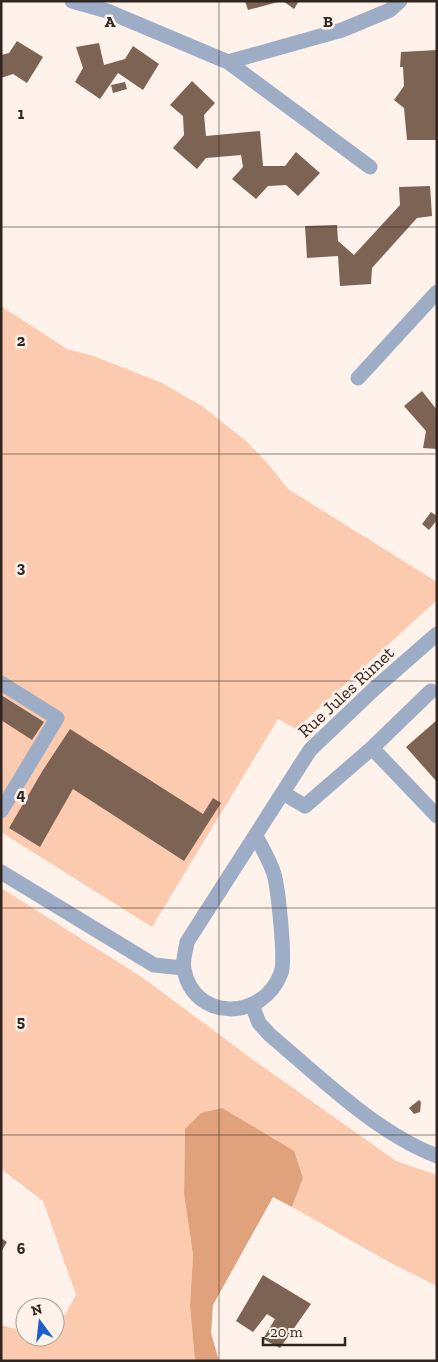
<svg xmlns="http://www.w3.org/2000/svg" width="438" height="1362" viewBox="0 0 438 1362" font-family="'Zilla Slab',serif">
<rect width="100%" height="100%" fill="#fef2eb"/>
<path fill="#fccbaf" d="M 1,306 L 67,349 L 93,356 L 162,383 L 202,406 L 246,441 L 269,465 L 288,489 L 437,582 L 437,600 L 296,729 L 278,719 L 152,927 L 1,832 Z
M 1,888 L 143,978 L 252,1059 L 396,1161 L 437,1175 L 437,1286 L 389,1262 L 292,1207 L 303,1178 L 201,1113 L 185,1129 L 184,1194 L 193,1255 L 190,1306 L 195,1361 L 1,1361 L 1,1325 L 25,1332 L 25,1337 L 55,1337 L 55,1319 L 65,1315 L 76,1295 L 43,1201 L 1,1169 Z"/>
<path fill="#dfa27d" d="M 222,1108 L 294,1151 L 303,1178 L 292,1207 L 273,1197 L 213,1305 L 211,1333 L 219,1361 L 195,1361 L 190,1306 L 193,1255 L 184,1194 L 185,1129 L 201,1113 Z"/>
<path fill="#7c6354" d="M 245,1 L 278,1 L 278,2 L 248,10 Z
M 283,1 L 299,1 L 294,9 Z
M 17,41 L 43,57 L 27,83 L 13,74 L 1,78 L 1,55 L 9,53 Z
M 99,43 L 104,65 L 125,59 L 133,46 L 159,64 L 143,90 L 118,73 L 100,99 L 75,82 L 83,68 L 76,47 Z
M 437,50 L 437,140 L 407,140 L 404,108 L 394,100 L 404,86 L 403,67 L 400,67 L 401,52 Z
M 192,81 L 215,103 L 204,115 L 206,136 L 260,131 L 263,166 L 285,166 L 296,152 L 320,173 L 298,196 L 286,185 L 268,186 L 256,199 L 232,179 L 243,167 L 241,155 L 206,158 L 197,169 L 173,148 L 184,135 L 183,116 L 170,105 Z
M 125,82 L 127,89 L 113,93 L 111,85 Z
M 430,186 L 432,216 L 417,218 L 372,268 L 371,284 L 340,286 L 338,256 L 307,258 L 305,226 L 337,225 L 338,241 L 354,255 L 400,205 L 399,187 Z
M 422,391 L 437,410 L 437,449 L 423,448 L 426,431 L 404,406 Z
M 431,512 L 437,516 L 437,520 L 429,530 L 422,524 Z
M 1,695 L 44,722 L 32,740 L 1,720 Z
M 437,720 L 437,782 L 406,747 Z
M 70,729 L 203,814 L 213,798 L 221,803 L 184,861 L 73,789 L 40,847 L 9,828 L 43,770 Z
M 419,1100 L 421,1102 L 420,1112 L 414,1114 L 409,1108 Z
M 1,1238 L 7,1242 L 1,1252 Z
M 263,1275 L 311,1304 L 280,1348 L 263,1339 L 275,1319 L 267,1314 L 253,1332 L 236,1321 Z"/>
<g fill="none" stroke-linecap="round" stroke-linejoin="round">
<path stroke="#9dadc6" stroke-width="15" d="M 72,1 L 107,11 L 228,62 L 370,167
M 228,62 L 342,30 L 390,10 L 400,1
M 358,378 L 437,292
M 1,683 L 57,718 L 1,811
M 372,748 L 437,816
M 283,793 L 305,806 L 372,748 L 431,691
M 256,836 C 262,848 270,861 274,874 C 278,888 286,961 281,973 C 263,1022 193,1021 184,969 C 182,961 186,950 187,942 L 310,750 L 374,689 L 437,634
M 1,872 L 154,965 L 183,968
M 252,1005 L 259,1023 L 270,1035 C 321,1078 375,1132 437,1156"/>
</g>
<path fill="none" stroke="#30251f" stroke-width="1" stroke-opacity="0.55" d="M 219,1 L 219,1361M 1,227 L 437,227M 1,454 L 437,454M 1,681 L 437,681M 1,908 L 437,908M 1,1135 L 437,1135"/>
<g text-anchor="middle" stroke-width="5" stroke-linejoin="round" paint-order="stroke">
<g font-size="18" fill="#30251f" stroke="#fef2eb">
<text transform="translate(346 692) rotate(-43)" y="6">Rue Jules Rimet</text>
</g>
</g>
<g font-size="16" text-anchor="middle" font-weight="bold" fill="#30251f" stroke="#fef2eb" stroke-width="5" stroke-linejoin="round" paint-order="stroke">
<text x="110" y="27">A</text>
<text x="328" y="27">B</text>
<text x="21" y="119">1</text>
<text x="21" y="346">2</text>
<text x="21" y="573">3</text>
<text x="21" y="800">4</text>
<text x="21" y="1027">5</text>
<text x="21" y="1254">6</text>
</g>
<rect width="438" height="1362" fill="none" stroke="#30251f" stroke-width="5"/>
<g transform="translate(40 1322) rotate(345)"><circle r="24" fill="#fef2eb" stroke="#aca099"/>
<path d="M0-4L9 19L0 12L-9 19Z" fill="#195ec9"/>
<text y="-8" font-size="14" font-weight="bold" text-anchor="middle" fill="#30251f">N</text>
</g>
<path d="M263 1337v8h82v-8" fill="none" stroke="#30251f" stroke-width="2.5"/>
<text x="270" y="1337" font-size="15" fill="#30251f" stroke="#fef2eb" stroke-width="4" paint-order="stroke">20 m</text>
</svg>
